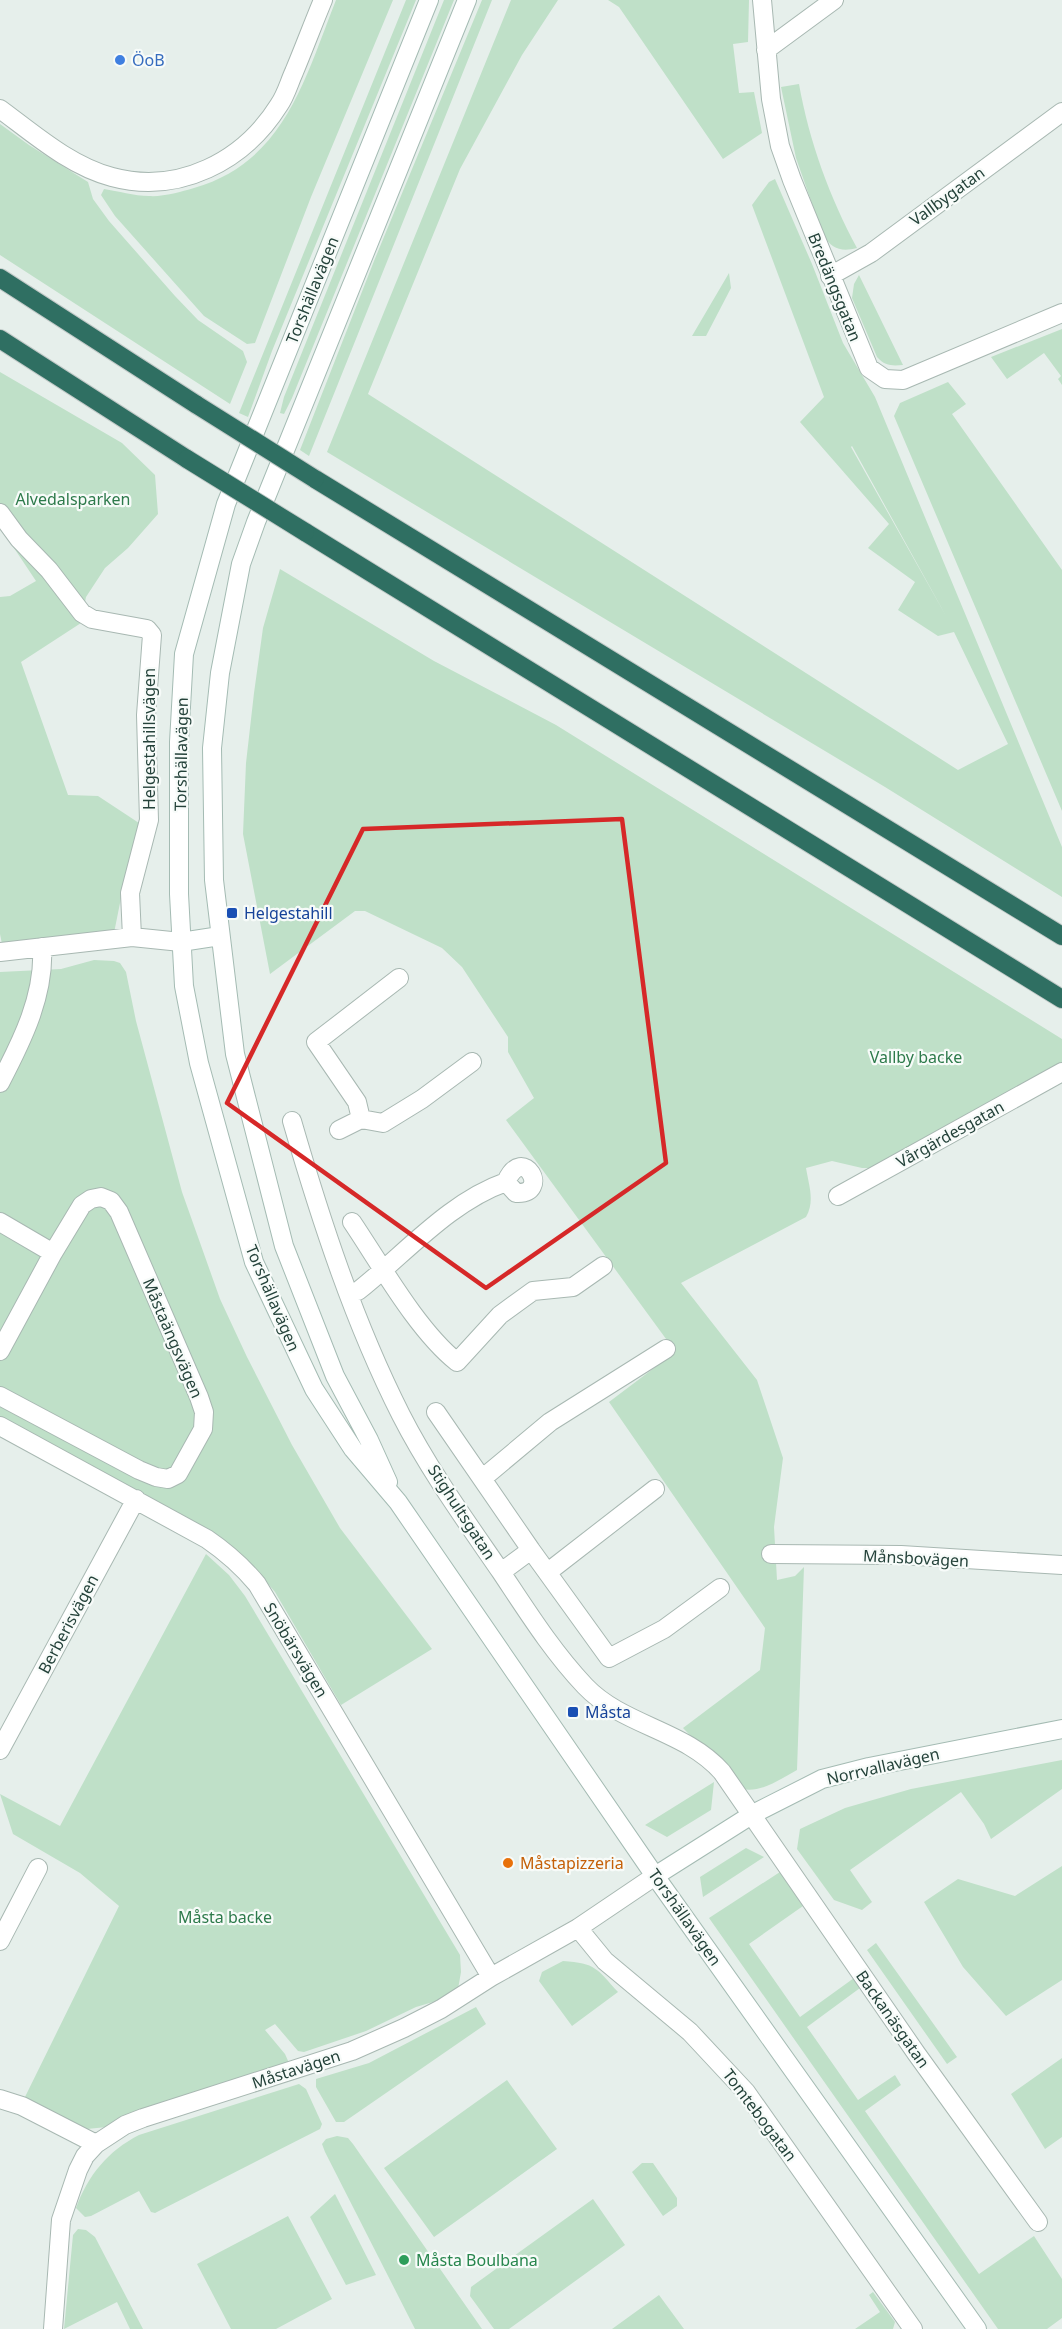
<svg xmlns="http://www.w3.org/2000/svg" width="1062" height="2329" viewBox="0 0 1062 2329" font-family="'Noto Sans',sans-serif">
<rect width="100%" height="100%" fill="#e6efeb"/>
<path fill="#bfe0c8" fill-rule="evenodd" d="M 336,0 L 393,0 L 311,197 L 255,343 L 247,344 L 204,316 L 115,216 L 101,195 L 104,189 C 118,191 134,196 149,196 C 163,197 180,192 194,188 C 285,162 305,78 336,0 Z
M 406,0 L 416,0 L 272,351 L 248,417 L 239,413 Z
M 444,0 L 454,0 L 292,398 L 284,414 L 280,413 L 284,397 Z
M 482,0 L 492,0 L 309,456 L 300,450 L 374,261 Z
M 511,0 L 558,0 L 522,55 L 460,169 L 368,394 L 958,770 L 1008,744 L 954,632 L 938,636 L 898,610 L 915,582 L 868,548 L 889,524 L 800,422 L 824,397 L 752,205 L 769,182 L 775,179 L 812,264 L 843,343 L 875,397 L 1062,847 L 1062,897 L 885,787 L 327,452 ZM 852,446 L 946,616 L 851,447 Z
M 608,0 L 749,0 L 748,42 L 733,44 L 739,93 L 754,92 L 762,133 L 723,159 L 619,7 Z
M 799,84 C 809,141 830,198 857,248 C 841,252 832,249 823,235 L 796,158 L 781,87 Z
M 0,124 L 29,145 L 88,182 L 93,199 L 109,221 L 175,296 L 198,320 L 243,351 L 247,362 L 230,404 L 0,255 Z
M 729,273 L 731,288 L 706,336 L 692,336 Z
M 859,275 L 903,365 C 892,366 885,366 877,357 L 852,298 L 854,284 Z
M 1062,329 L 1062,385 L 1058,379 L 1061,376 L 1044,353 L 1007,379 L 991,357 Z
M 0,372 L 122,443 L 155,475 L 158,514 L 128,548 L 105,568 L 86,597 L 81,623 L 21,662 L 68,795 L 98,796 L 142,825 L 128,863 L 114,933 L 2,944 L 0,934 L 0,597 L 10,596 L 36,581 L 0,527 Z
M 948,382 L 966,404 L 952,414 L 1062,570 L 1062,811 L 894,416 L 900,403 Z
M 280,569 L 434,661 L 556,725 L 1062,1039 L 1062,1065 L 876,1168 L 862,1168 L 832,1161 L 806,1168 C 809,1186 815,1201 806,1217 L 681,1283 L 757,1380 L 783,1458 L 774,1527 L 777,1580 L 795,1576 L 804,1567 L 797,1770 C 780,1779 762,1793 742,1789 L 683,1728 L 760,1670 L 765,1628 L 609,1402 L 662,1362 L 669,1343 L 506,1120 L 534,1098 L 508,1052 L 508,1037 L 462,967 L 442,948 L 365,911 L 355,911 L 270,974 L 243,834 L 246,763 L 254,693 L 263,628 Z
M 94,960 L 114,961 L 120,963 L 126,972 L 136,1021 L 182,1192 L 220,1299 L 247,1357 L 292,1445 L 340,1528 L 432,1649 L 341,1705 L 275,1592 L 257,1571 L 0,1420 L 0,972 L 61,969 Z
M 206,1554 L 229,1575 L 245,1596 L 460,1955 L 461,1972 L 458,1989 L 450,1997 L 416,2007 L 366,2031 L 304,2052 L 298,2051 L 275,2024 L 265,2030 L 285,2054 L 289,2063 L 107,2127 L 87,2129 L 24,2099 L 119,1906 L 80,1873 L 13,1834 L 0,1794 L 60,1826 Z
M 1062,1760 L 1062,1789 L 991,1839 L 984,1824 L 961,1792 L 850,1870 L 872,1902 L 862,1910 L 834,1900 L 797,1849 L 800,1829 L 845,1808 L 911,1789 Z
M 714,1782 L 711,1810 L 667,1837 L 645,1825 Z
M 746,1848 L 764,1857 L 703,1897 L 700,1877 Z
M 1062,1866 L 1062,1980 L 1006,2016 L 963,1967 L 924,1902 L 958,1879 L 1015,1896 Z
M 780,1872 L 803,1906 L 749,1944 L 800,2017 L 854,1978 L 860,1988 L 807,2027 L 858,2100 L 895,2075 L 901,2085 L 865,2111 L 979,2274 L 1034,2236 L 1062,2279 L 1062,2318 L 1047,2329 L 998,2329 L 709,1918 Z
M 876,1943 L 957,2057 L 947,2064 L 867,1950 Z
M 563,1961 C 596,1963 597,1969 618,1992 L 572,2026 L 539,1981 L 542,1972 Z
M 476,2007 L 486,2024 L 344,2122 L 336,2122 L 316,2087 L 316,2079 L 369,2063 Z
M 1062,2058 L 1062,2137 L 1045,2149 L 1011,2094 Z
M 507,2080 L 557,2149 L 434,2237 L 384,2168 Z
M 299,2084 L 306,2089 L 322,2124 L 320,2129 L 155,2213 L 151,2212 L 139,2191 L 91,2216 L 85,2217 L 76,2208 C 88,2175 108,2151 139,2135 Z
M 337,2136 L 348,2138 L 353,2144 L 482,2329 L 415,2329 L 325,2152 L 322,2144 L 326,2139 Z
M 642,2163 L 653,2163 L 677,2198 L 677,2206 L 663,2216 L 632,2172 Z
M 335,2194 L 376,2275 L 346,2285 L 310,2217 Z
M 593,2199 L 625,2245 L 509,2329 L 494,2329 L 470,2296 L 471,2287 Z
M 288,2216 L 332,2299 L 276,2329 L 231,2329 L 197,2264 Z
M 78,2229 L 86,2230 L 95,2237 L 143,2329 L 130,2329 L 117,2302 L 64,2329 L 73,2235 Z
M 873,2292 L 895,2322 L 893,2329 L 855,2329 L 880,2312 L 869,2295 Z
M 659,2295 L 684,2329 L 612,2329 Z"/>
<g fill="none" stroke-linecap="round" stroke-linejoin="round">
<defs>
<path id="street" d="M 762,0 L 771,99 L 780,146 L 792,180 L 869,368 L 885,379 L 903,380 L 1062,313
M 766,50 L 834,0
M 0,109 C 34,134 70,166 112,177 C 179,195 244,161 279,105 C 286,95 289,83 294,72 C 304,48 313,24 323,0
M 830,276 L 871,253 L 1062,112
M 0,513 L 19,539 L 49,570 L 82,613 L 92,619 L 147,629 L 152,635 L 146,715 L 149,820 L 130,893 L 132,937
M 0,952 L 132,937 L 181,942
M 0,1083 C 22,1041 45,995 42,947
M 361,1119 L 357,1102 L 316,1042 L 399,978
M 361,1119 L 383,1123 L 422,1099 L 472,1062
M 292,1121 C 321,1221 354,1322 401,1415 C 429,1470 466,1521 501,1572 C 527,1611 552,1651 585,1686 C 623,1726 685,1730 722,1772 L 916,2053 L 1038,2222
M 339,1130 L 361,1119
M 838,1196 L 1062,1072
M 0,1222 L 53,1253
M 352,1222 C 381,1265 417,1330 457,1362 L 500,1315 L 533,1291 L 573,1287 L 603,1266
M 358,1291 C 405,1254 449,1202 506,1182 C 523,1142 552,1195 516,1193 L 506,1182
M 0,1351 L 53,1253 L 82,1205 L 91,1199 L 101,1197 L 111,1201 L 119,1212 L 199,1397 L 204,1412 L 203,1429 L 178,1474 L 168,1479 L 156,1477 L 139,1470 L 0,1396
M 436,1412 L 531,1550 L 609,1658 L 664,1629 L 720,1588
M 0,1426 L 207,1539 C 226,1552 242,1566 257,1584 L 491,1977
M 483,1478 L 550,1422 L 666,1349
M 771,1554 L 901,1555 L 1062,1565
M 508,1567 L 531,1550
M 548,1572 L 655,1489
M 0,1750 L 136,1499
M 578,1928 L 605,1961 L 690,2032 L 746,2092 L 913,2329
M 0,1941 L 38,1868
M 0,2099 L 22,2106 L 96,2144
M 53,2329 L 61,2220 L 78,2170 L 85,2156 L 96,2144 L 125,2125 L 143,2118 L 352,2051 L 404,2028 L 441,2009 L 491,1977 L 578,1928 L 655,1876"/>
<path id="secondary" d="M 429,0 L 226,504 L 184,654 L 179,742 L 179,894 L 184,986 L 199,1063 L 254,1262 L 314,1389 L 353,1449 L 398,1502 L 655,1876 L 977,2329
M 181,942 L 220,936
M 388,1482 L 369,1440 L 335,1376 L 284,1246 L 235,1054 L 214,880 L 212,748 L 220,673 L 241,564 L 256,522 L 467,0
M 655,1876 L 753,1814 L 822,1779 L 869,1767 L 1062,1729"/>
<path id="highway" d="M 0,278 L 197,405
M 0,339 L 187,459
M 315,479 L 1062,936
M 305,532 L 1062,999"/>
</defs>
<use href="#street" stroke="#a8b8b2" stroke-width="20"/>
<use href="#secondary" stroke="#a4bbb3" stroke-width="20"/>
<use href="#highway" stroke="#c2cac8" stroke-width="20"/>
<use href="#street" stroke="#fff" stroke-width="18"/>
<use href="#secondary" stroke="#fff" stroke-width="18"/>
<use href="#highway" stroke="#2f6f62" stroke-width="18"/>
<defs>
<path id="highway-bridge" d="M 197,405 L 315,479
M 187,459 L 305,532"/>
</defs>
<use href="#highway-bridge" stroke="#c2cac8" stroke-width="20" stroke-linecap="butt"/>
<use href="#highway-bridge" stroke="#2f6f62" stroke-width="18"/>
</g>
<path fill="none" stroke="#d62828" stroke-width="4.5" stroke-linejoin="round" d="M 622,819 L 666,1163 L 486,1288 L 227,1103 L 363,829 Z"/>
<circle fill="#3f7fe0" stroke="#f7fbf9" stroke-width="2" cx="120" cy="60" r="6"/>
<g fill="#1a4fb4" stroke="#f7fbf9" stroke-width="2">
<rect x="226" y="907" width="12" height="12" rx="3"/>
<rect x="567" y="1706" width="12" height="12" rx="3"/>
</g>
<circle fill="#e8710a" stroke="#f7fbf9" stroke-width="2" cx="508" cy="1863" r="6"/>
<circle fill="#2e9e5b" stroke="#f7fbf9" stroke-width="2" cx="404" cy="2260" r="6"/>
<g text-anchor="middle" stroke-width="4.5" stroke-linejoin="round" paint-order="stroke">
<g font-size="16" fill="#366cbe" stroke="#f7fbf9" text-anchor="start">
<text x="132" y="66">ÖoB</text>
</g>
<g font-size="16" fill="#24423a" stroke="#f7fbf9">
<text transform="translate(947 196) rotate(-36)" y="6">Vallbygatan</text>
<text transform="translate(835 287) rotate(68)" y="6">Bredängsgatan</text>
<text transform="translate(312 290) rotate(-68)" y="6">Torshällavägen</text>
<text transform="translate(149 739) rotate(-90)" y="6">Helgestahillsvägen</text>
<text transform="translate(181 754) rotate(-89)" y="6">Torshällavägen</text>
<text transform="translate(950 1134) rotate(-29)" y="6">Vårgärdesgatan</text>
<text transform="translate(273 1298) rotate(67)" y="6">Torshällavägen</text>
<text transform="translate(173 1338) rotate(67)" y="6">Måstaängsvägen</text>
<text transform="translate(462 1512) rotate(57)" y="6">Stighultsgatan</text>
<text transform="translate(916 1558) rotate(3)" y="6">Månsbovägen</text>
<text transform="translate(68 1624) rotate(-62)" y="6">Berberisvägen</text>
<text transform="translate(296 1650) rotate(59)" y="6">Snöbärsvägen</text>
<text transform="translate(883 1766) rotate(-13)" y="6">Norrvallavägen</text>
<text transform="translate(685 1917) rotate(55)" y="6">Torshällavägen</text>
<text transform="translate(893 2019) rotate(55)" y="6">Backanäsgatan</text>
<text transform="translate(296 2069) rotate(-18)" y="6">Måstavägen</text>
<text transform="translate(760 2115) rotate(53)" y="6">Tomtebogatan</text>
</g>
<g font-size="16" fill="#2d7a4b" stroke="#f7fbf9">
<text x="73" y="505">Alvedalsparken</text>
<text x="916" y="1063">Vallby backe</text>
<text x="225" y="1923">Måsta backe</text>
</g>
<g font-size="16" fill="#164399" stroke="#f7fbf9" text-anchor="start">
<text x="244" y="919">Helgestahill</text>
<text x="585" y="1718">Måsta</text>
</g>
<g font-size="16" fill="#c56008" stroke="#f7fbf9" text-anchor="start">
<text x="520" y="1869">Måstapizzeria</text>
</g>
<g font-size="16" fill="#27864d" stroke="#f7fbf9" text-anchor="start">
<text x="416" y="2266">Måsta Boulbana</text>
</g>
</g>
</svg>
